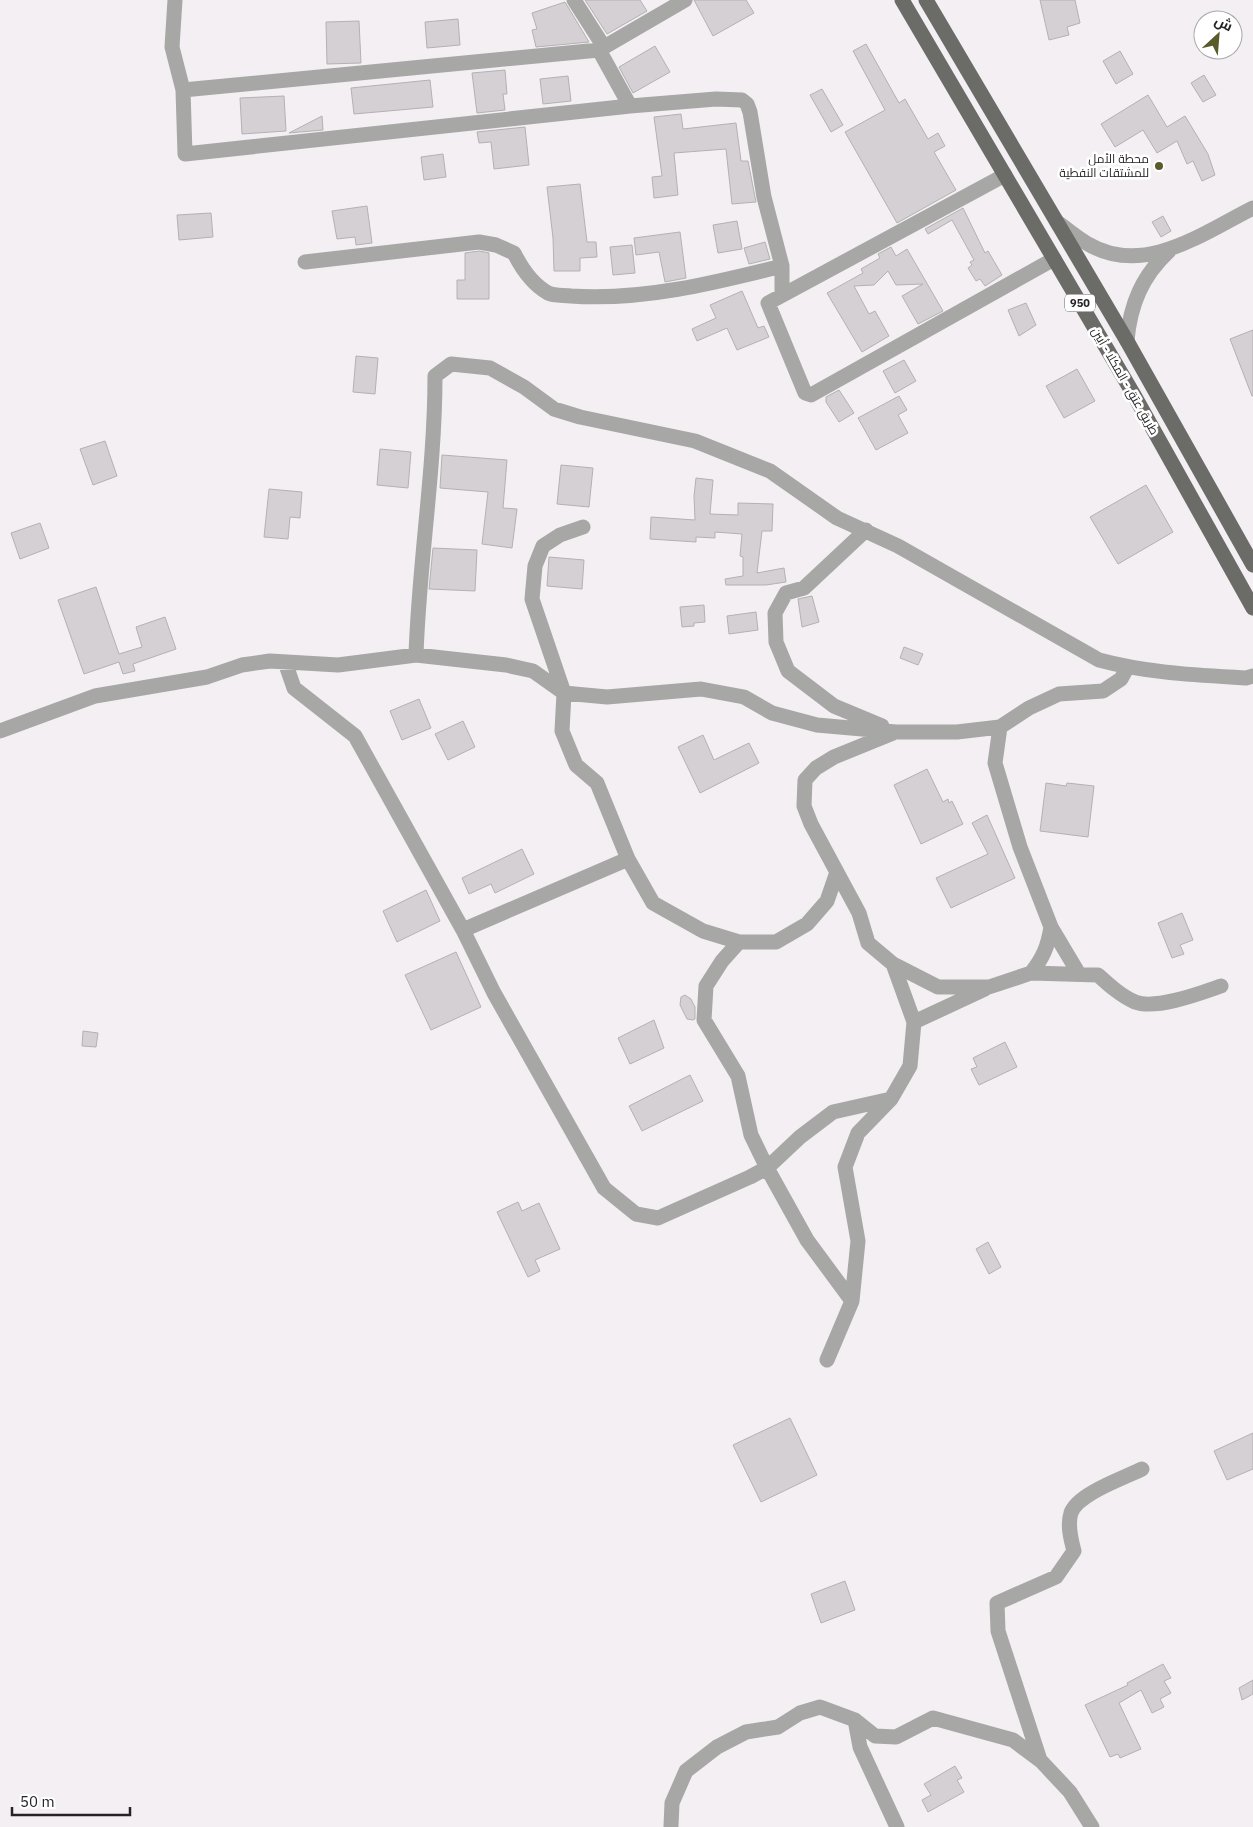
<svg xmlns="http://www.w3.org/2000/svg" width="1253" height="1827" viewBox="0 0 1253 1827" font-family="'IBM Plex Sans',Cairo,sans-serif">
<rect width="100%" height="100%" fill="#f3eff3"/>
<path fill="#d4d0d4" stroke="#b4b1b5" d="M 585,0 L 640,0 L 647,11 L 607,34 Z
M 694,0 L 746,0 L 754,13 L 713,36 Z
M 1040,0 L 1075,0 L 1080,23 L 1067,27 L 1069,35 L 1049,40 Z
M 565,2 L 589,42 L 536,47 L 532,30 L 537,29 L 532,13 Z
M 458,19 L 460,45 L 427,48 L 425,22 Z
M 359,21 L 361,63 L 327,64 L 326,22 Z
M 866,44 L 899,103 L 905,99 L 928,139 L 938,133 L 945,146 L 934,152 L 956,190 L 897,223 L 845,132 L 885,110 L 853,51 Z
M 655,46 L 670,72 L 633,93 L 619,67 Z
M 1120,51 L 1133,74 L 1116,84 L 1103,61 Z
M 505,70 L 507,94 L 503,94 L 505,110 L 477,113 L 472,73 Z
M 1204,75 L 1216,95 L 1203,102 L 1191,83 Z
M 568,76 L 571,101 L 543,104 L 540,79 Z
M 430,80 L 433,107 L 354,114 L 351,88 Z
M 822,89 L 843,125 L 831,132 L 810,95 Z
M 1148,95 L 1167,127 L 1185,116 L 1208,154 L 1215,175 L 1202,181 L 1193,161 L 1187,164 L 1177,141 L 1157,153 L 1143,130 L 1115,147 L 1101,124 Z
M 284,96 L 286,131 L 242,134 L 240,98 Z
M 681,114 L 683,129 L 736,123 L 741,161 L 748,161 L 756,202 L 732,204 L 726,149 L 674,153 L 678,195 L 654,198 L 652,177 L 662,176 L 654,117 Z
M 322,116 L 323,130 L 289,133 Z
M 525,127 L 529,165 L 494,169 L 491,142 L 479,143 L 477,132 Z
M 443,154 L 446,177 L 424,180 L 421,157 Z
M 580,184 L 587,242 L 596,242 L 597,257 L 580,258 L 580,271 L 554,271 L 553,238 L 547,187 Z
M 367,206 L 372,243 L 356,245 L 355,237 L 337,239 L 332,211 Z
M 963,208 L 985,253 L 988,251 L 1002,275 L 985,286 L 980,279 L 976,281 L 968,268 L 972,265 L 970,262 L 974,260 L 952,220 L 928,234 L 925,229 Z
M 211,213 L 213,237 L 179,240 L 177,215 Z
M 1163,216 L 1171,231 L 1161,237 L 1152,222 Z
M 737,221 L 742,249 L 718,253 L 713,225 Z
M 680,232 L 686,278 L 665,282 L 659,252 L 636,255 L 634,238 Z
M 765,242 L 770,259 L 749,264 L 744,248 Z
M 632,245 L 635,273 L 613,275 L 610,247 Z
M 891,247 L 896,256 L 907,249 L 943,311 L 918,324 L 902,296 L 923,284 L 896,285 L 888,271 L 874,285 L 854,286 L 869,314 L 875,311 L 889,336 L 862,352 L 827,293 L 863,273 L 861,269 L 880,258 L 878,254 Z
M 479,251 L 489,253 L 489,299 L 457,299 L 457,280 L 465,280 L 465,253 Z
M 742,291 L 758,328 L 764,326 L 769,337 L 737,350 L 727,328 L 697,341 L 692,329 L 716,318 L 710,305 Z
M 1026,303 L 1036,325 L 1019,336 L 1008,310 Z
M 1253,330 L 1253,396 L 1252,396 L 1230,339 Z
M 356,356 L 378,358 L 375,394 L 353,392 Z
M 904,360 L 916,381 L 895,393 L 883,371 Z
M 1077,369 L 1095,401 L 1064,418 L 1046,386 Z
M 839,390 L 854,413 L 839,422 L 826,402 L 826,397 Z
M 899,396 L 907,410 L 898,415 L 908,433 L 876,450 L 858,418 Z
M 105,441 L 117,476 L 93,485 L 80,449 Z
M 380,449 L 411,452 L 408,488 L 377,485 Z
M 442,455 L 507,460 L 503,508 L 517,509 L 512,548 L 482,544 L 488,492 L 440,488 Z
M 561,465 L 593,468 L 589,507 L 557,504 Z
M 696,478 L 713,480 L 710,514 L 738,515 L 738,503 L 773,504 L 772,531 L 762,531 L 757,573 L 784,568 L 786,582 L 766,585 L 726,585 L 725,579 L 743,576 L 743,557 L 740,556 L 742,534 L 715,532 L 715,538 L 696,537 L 696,542 L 650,539 L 651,517 L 695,520 L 694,496 Z
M 1146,485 L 1173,532 L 1118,564 L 1090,517 Z
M 269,489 L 302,492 L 300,518 L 290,517 L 288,539 L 264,537 Z
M 40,523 L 49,548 L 20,559 L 11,533 Z
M 433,548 L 477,550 L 475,591 L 429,589 Z
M 549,557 L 584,560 L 582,589 L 547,586 Z
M 96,587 L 119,654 L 142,647 L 136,627 L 165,617 L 176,649 L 133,664 L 135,671 L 123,674 L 119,662 L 84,674 L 58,600 Z
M 812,596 L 819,622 L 802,627 L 798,599 Z
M 704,605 L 705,622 L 694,623 L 694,626 L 682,627 L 680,607 Z
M 756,612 L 758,630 L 729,634 L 727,616 Z
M 904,647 L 923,654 L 918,665 L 900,658 Z
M 419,699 L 431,728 L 402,740 L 390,711 Z
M 463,721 L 475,747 L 448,760 L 435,734 Z
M 703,735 L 714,760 L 749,743 L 759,763 L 700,793 L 678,747 Z
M 927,769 L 943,802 L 948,799 L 949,803 L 952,801 L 963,824 L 921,844 L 894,785 Z
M 1046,783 L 1066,786 L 1067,783 L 1094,786 L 1088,837 L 1040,831 Z
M 987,815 L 1015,878 L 951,908 L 936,878 L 988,854 L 972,823 Z
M 522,849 L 534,874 L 495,893 L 491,884 L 469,894 L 462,878 Z
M 426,890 L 440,921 L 397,942 L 383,911 Z
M 1182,913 L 1193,940 L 1180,945 L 1184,954 L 1172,958 L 1158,923 Z
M 456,952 L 481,1007 L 431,1030 L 405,975 Z
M 685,995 L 691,999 L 695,1007 L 695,1019 L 693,1020 L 687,1019 L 680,1005 L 681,997 Z
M 654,1020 L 664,1048 L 630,1064 L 618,1038 Z
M 83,1031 L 98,1033 L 96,1047 L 82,1046 Z
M 1005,1042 L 1017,1067 L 979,1085 L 971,1069 L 977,1067 L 973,1058 Z
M 690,1075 L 703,1101 L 642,1131 L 629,1106 Z
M 518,1202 L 522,1211 L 539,1203 L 560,1249 L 535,1260 L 540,1271 L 528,1277 L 497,1212 Z
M 988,1242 L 1001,1267 L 989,1274 L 976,1249 Z
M 790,1418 L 817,1475 L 761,1502 L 733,1445 Z
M 1253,1433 L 1253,1469 L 1227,1480 L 1214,1451 Z
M 845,1581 L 855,1610 L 821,1623 L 811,1594 Z
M 1163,1664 L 1171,1678 L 1164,1681 L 1171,1693 L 1160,1699 L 1164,1707 L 1152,1713 L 1141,1690 L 1119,1703 L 1141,1749 L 1120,1758 L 1118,1754 L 1110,1757 L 1085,1705 L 1128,1685 L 1127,1683 Z
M 1253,1680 L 1253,1694 L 1242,1700 L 1239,1688 Z
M 955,1766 L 962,1778 L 957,1780 L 964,1792 L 928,1812 L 922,1800 L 931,1795 L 924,1784 Z"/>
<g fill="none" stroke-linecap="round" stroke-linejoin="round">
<path stroke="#a7a7a5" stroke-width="15" d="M 175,0 L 172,47 L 183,90 L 185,154 L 630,106 L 716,99 L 742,100 L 747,104 L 750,112 L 764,197 L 782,266 L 782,295
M 574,0 L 604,47
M 599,50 L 630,106
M 183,90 L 599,50 L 685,0
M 1005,175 L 768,303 L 805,393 L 811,395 L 1054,259
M 1057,222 C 1067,229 1077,238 1088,244 C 1144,277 1203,233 1253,208
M 305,262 L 479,242 L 496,245 L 514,253 C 522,269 532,284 548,293 C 554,296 564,295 571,296 C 642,301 714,283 782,266
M 1127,341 C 1130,305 1142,276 1169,251
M 583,527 L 560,535 L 543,546 L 535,566 L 532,599 L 564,693 L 562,731 L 576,765 L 597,783 L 628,859 L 653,903 L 703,931 L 739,942 L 776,942 L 807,924 L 827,901 L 837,872
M 866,530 L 804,588 L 786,593 L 775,613 L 776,642 L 788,671 L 834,706 L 882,726
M 416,655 C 419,562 435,470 435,376 L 451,364 L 490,368 L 524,387 L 554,409 L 580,417 L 695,441 L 770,471 L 837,518 L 898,546 L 1099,660 C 1147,673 1196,675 1246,678 L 1253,676
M 285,662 L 294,688 L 355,736 L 463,930 L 494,993 L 604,1188 L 636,1214 L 658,1218 L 750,1177 L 767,1168 L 800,1137 L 833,1112 L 891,1099
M 1000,727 L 995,763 L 1020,847 L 1051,927 L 1079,974
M 0,731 L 95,696 L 207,677 L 242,665 L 270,661 L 338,665 L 416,655 L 506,665 L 533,671 L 564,693 L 607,697 L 701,689 L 744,697 L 772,713 L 817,725 L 896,732 L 957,732 L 1000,727 L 1029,708 L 1059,694 L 1103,691 L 1121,679 L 1127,668
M 893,733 L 834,757 L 816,768 L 805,780 L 804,806 L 811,824 L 859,913 L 868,943 L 893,964 L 938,987 L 989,987 L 1031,973 L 1098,975 C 1109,985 1121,996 1135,1002 C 1156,1010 1201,993 1221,986
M 463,930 L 628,859
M 739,942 L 722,961 L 706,986 L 704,1020 L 738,1076 L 751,1135 L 767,1168 L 807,1240 L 852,1301
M 1031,973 C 1043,958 1048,946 1051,927
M 914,1022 L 985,989
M 827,1360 L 852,1301 L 858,1241 L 845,1167 L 858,1133 L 891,1099 L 910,1066 L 914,1022 L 893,964
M 855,1720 L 860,1747 L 897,1827
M 1040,1760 L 998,1631 L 997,1603 L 1056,1577 L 1074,1551 C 1071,1540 1067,1525 1071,1513 C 1077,1494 1124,1478 1142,1469
M 671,1826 L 672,1803 L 686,1771 L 717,1747 L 746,1732 L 778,1727 L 800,1713 L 820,1707 L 855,1720 L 875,1736 L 896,1737 L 933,1718 L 1013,1740 L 1041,1761 L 1070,1792 L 1092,1827"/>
<path stroke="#6b6c68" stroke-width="15" d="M 902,0 L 1134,395 L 1253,608
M 926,0 L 1127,341 L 1253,565"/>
</g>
<circle fill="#595b29" stroke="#fff" stroke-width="2" cx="1159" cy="166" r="5"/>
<g text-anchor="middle" stroke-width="5" stroke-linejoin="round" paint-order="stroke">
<rect fill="#fff" stroke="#666566" stroke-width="1" x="1065" y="294.5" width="30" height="17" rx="4"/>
<g font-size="11" font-weight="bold" fill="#252325">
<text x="1080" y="307">950</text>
</g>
<g font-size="12" fill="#252325" stroke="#fff" text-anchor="end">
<text x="1149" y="163">محطة الأمل<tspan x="1149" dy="14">للمشتقات النفطية</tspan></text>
</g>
<g font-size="12" fill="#252325" stroke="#fff">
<text transform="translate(1125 381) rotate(60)" y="4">طريق عتق - المكلا - أبين</text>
</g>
</g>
<g transform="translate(1218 35) rotate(26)"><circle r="24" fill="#ffffff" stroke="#a8a7a8"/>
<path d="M0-4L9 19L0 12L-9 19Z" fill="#595b29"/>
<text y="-8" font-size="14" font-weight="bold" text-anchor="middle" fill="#252325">ش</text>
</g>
<path d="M12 1807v8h118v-8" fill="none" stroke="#252325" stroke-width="2.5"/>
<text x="20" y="1807" font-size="15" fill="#252325" stroke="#ffffff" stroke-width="4" paint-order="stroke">50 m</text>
</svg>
